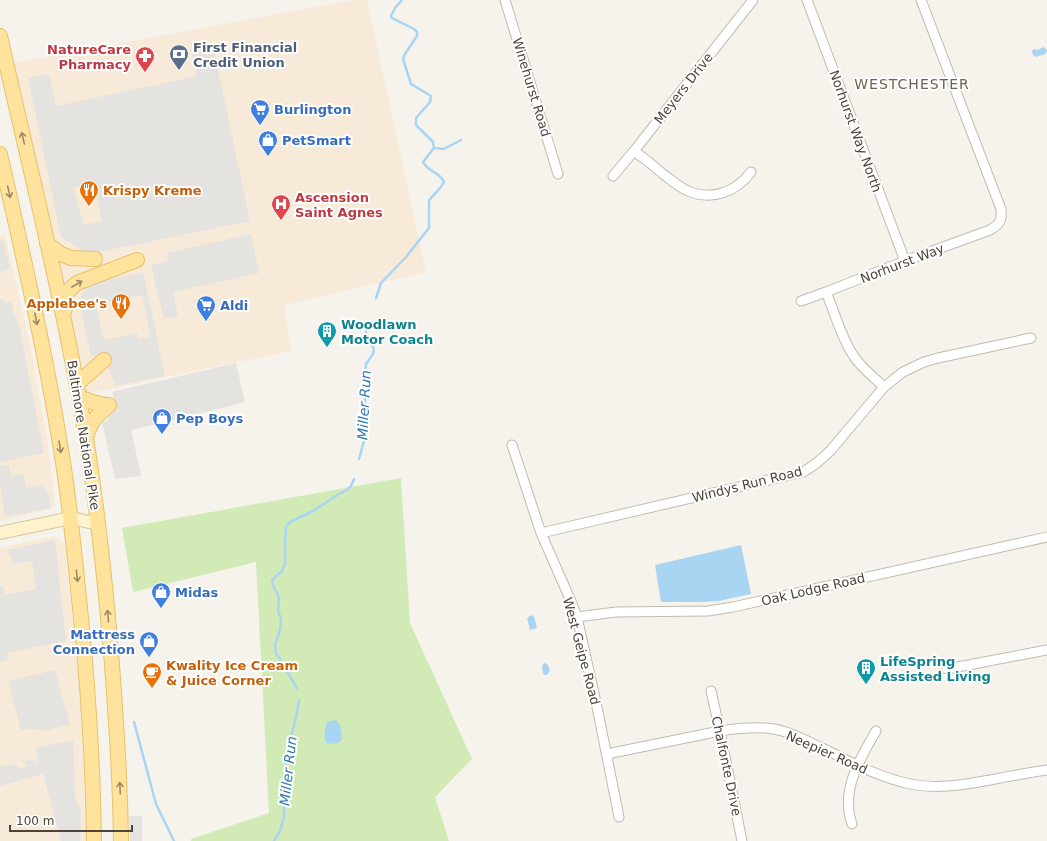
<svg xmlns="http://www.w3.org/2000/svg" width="1047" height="841" viewBox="0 0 1047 841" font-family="'DejaVu Sans',sans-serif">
<rect width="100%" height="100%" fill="#f6f3ec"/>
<path fill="#f7ead8" d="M 353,0 L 367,0 L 426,272 L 284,305 L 291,351 L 86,394 L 13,63 Z
M 5,234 L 31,348 L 49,452 L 55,504 L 51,509 L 0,521 L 0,235 Z
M 56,536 L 64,543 L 78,669 L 82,728 L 86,841 L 0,841 L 0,548 Z"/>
<path fill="#d2eab5" d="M 401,478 L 410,623 L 472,759 L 435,797 L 449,841 L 191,841 L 191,839 L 269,813 L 256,562 L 133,592 L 122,528 Z"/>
<path fill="#e5e3e0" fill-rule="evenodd" d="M 213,45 L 250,221 L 90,254 L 61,237 L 28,78 L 49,74 L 56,106 L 197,76 L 191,50 ZM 88,185 L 90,192 L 96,191 L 102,221 L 83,225 L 74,188 Z
M 251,234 L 259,273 L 173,292 L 178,316 L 164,319 L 151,265 L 168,261 L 167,253 Z
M 3,239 L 10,269 L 0,272 L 0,240 Z
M 143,272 L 165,376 L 115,386 L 108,367 L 102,367 L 98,356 L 91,356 L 79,302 L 85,287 L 91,283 ZM 142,295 L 151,336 L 138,339 L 137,333 L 104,340 L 96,305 Z
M 0,299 L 3,299 L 4,303 L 11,302 L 14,313 L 19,324 L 44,453 L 0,462 Z
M 236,363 L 245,402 L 187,417 L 131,430 L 141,476 L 115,479 L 102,422 L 109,420 L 104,401 L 114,399 L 112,392 Z
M 9,465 L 11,476 L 23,474 L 26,488 L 42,485 L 49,493 L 51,508 L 5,517 L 0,486 L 0,466 Z
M 55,540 L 66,641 L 7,653 L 8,660 L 0,662 L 0,586 L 3,586 L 5,594 L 36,589 L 32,561 L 13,564 L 8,550 Z
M 55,670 L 70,724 L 46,731 L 29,729 L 21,730 L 8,681 Z
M 73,740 L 75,797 L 81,811 L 80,841 L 61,841 L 43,774 L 0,786 L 0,767 L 11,764 L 20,768 L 28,766 L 22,761 L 30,759 L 38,762 L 36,748 Z
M 129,816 L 142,816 L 142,841 L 130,841 Z"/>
<path fill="#a9d4f2" d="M 1043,47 L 1047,50 C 1047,56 1041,54 1037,57 L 1033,55 L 1032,51 L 1034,49 L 1038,50 Z
M 741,545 L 751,594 L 719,601 L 702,602 L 661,602 L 655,565 Z
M 532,615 L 533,617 L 534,616 L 537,628 L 530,630 L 527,618 L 529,617 L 529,616 Z
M 544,663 L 547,664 L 550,669 L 548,674 L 545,675 L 543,674 L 542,666 Z
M 336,720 C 341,724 342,733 342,740 C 337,745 333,744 326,743 C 323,737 325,728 327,722 Z"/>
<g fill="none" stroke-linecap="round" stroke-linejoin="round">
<path stroke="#a9d4f2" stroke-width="2.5" d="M 434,148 L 444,149 L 461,140
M 376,298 L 381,283 L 406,257 L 429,228 L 429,201 C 433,194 440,190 444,182 C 440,172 428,172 423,162 L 434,148 L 433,142 L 416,125 L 416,118 L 430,102 L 431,96 L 411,84 L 403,59 L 405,54 L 417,36 L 417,32 L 414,29 L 392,18 L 391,16 L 395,8 L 402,0
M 359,459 L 364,441 L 365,429 L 365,375 L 366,364 L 373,354 L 374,349 C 370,342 366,340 366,331
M 297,688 L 276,653 L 275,645 L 280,630 L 281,620 L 278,610 L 279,602 L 278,595 L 273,585 L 272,580 L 282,571 L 285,564 L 285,544 L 286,527 L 290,522 L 313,511 L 339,494 L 347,490 L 351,486 L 354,479
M 134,722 L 156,804 L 174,841
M 274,841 L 280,831 L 284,817 L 284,797 L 287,752 L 296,718 L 299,700"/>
<defs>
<path id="street" d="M 505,0 L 558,174
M 807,0 L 905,261
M 634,151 C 644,158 654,166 663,174 C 671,180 679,187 688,191 C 712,201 736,192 751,172
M 613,176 L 634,151 L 753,0
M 826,292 C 835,313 841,337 853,355 C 861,368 874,377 884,387
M 801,301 L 826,292 L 905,261 L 990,230 C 1000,224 1002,221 1001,209 L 921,0
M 512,445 L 541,533 L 570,599 L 577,617 L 597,707 L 619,817
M 541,533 L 803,472 C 814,466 822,459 831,450 L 884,387 L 903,372 L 924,362 L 938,358 L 1031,338
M 577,617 L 616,612 L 708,611 L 733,607 L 1047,537
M 947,669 L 1047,650
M 711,691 L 720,731 L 742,841
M 607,754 L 720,731 C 738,728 756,726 774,729 C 791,732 807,741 822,748 C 849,761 876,776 906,783 C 934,790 963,785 990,780 C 1009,776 1028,773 1047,770
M 852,824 C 851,820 849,815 849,811 C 845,783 862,755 876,731"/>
<path id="secondary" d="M 0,533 L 71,518 L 98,524"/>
<path id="primary" d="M 0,36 C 27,156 57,276 79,397 C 93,473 102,551 109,628 C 115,699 120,770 121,841
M 0,154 C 24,259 48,363 64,469 C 71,515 75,561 80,608 C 88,685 93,763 94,841
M 47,244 L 61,254 L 71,258 L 95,259
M 65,309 L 64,300 L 66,293 L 77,283 L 137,260
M 77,384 L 104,360
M 79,397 C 89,401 98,405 109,405
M 86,438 C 91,420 96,417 109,405"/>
</defs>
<use href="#street" stroke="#c2bbae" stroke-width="11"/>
<use href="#secondary" stroke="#d6c79b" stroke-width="14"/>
<use href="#primary" stroke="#e6c16a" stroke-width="16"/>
<use href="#street" stroke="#fff" stroke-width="9"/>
<use href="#secondary" stroke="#fff3cd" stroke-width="12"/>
<use href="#primary" stroke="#ffe39c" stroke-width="14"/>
</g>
<defs><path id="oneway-shaft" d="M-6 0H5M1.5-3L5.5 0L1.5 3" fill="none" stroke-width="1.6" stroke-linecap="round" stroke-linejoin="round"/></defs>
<g stroke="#9c8c66">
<use href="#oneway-shaft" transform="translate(23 138) rotate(-103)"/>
<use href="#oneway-shaft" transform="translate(9 192) rotate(77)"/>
<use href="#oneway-shaft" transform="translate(77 284) rotate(-30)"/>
<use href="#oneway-shaft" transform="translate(36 319) rotate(79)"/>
<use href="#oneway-shaft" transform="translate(60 447) rotate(81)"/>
<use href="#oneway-shaft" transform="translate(77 576) rotate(84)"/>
<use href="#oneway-shaft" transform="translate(108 616) rotate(-95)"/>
<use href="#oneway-shaft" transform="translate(120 788) rotate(-93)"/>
</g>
<defs>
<symbol id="bank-pin" viewBox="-11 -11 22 30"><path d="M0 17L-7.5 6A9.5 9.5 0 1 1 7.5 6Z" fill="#5c6f8a" stroke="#fff"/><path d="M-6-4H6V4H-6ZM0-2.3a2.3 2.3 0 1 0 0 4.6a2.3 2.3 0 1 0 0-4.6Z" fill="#fff"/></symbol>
<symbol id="pharmacy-pin" viewBox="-11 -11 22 30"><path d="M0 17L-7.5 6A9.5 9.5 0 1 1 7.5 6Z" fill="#e0444e" stroke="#fff"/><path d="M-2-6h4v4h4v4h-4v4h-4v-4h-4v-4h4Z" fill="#fff"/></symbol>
<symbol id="supermarket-pin" viewBox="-11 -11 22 30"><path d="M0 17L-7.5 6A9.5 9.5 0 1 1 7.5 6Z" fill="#3f7fe0" stroke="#fff"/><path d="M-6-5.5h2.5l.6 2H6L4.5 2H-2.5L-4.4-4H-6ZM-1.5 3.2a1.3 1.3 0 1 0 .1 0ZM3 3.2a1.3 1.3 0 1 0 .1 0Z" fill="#fff"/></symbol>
<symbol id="shop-pin" viewBox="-11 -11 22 30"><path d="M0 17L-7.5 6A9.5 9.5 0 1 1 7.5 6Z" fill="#3f7fe0" stroke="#fff"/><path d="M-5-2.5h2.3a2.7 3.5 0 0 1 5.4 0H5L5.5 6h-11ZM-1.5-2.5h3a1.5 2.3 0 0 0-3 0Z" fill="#fff"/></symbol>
<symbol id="restaurant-pin" viewBox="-11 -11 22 30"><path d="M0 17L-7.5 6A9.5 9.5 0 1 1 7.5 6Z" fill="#e8710a" stroke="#fff"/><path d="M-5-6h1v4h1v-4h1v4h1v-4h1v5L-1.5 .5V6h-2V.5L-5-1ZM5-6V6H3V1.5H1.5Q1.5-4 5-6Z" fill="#fff"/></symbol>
<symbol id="hospital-pin" viewBox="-11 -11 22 30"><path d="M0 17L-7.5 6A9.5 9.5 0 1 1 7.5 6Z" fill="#e0444e" stroke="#fff"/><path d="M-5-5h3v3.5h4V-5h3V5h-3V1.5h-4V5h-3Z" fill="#fff"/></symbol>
<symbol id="building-pin" viewBox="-11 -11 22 30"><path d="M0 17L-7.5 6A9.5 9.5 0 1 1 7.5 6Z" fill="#0f9aa8" stroke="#fff"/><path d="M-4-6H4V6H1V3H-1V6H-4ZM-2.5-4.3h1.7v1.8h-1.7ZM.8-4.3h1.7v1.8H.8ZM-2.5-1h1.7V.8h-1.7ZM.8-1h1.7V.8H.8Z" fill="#fff"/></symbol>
<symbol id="cafe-pin" viewBox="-11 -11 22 30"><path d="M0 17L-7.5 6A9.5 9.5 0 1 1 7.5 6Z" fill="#e8710a" stroke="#fff"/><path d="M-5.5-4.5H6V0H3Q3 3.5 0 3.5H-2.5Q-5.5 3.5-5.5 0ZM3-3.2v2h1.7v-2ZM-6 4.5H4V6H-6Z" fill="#fff"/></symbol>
</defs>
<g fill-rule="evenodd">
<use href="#bank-pin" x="168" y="43" width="22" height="30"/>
<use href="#pharmacy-pin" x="134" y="45" width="22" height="30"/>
<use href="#supermarket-pin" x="249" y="98" width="22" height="30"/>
<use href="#shop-pin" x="257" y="129" width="22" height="30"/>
<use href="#restaurant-pin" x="78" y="179" width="22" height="30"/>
<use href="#hospital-pin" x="270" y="193" width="22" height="30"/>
<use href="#restaurant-pin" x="110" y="292" width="22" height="30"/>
<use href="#supermarket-pin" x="195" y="294" width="22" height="30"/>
<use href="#building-pin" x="316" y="320" width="22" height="30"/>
<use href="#shop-pin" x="151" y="407" width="22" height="30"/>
<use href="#shop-pin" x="150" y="581" width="22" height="30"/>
<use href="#shop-pin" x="138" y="630" width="22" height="30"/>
<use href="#building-pin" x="855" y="657" width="22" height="30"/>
<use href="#cafe-pin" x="141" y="661" width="22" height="30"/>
</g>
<g text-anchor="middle" stroke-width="4" stroke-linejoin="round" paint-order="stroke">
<g font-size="13" font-weight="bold" fill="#4e5e75" stroke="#fff" text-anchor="start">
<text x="193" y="52">First Financial<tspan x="193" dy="15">Credit Union</tspan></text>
</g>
<g font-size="13" font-weight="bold" fill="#be3a42" stroke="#fff" text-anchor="end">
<text x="131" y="54">NatureCare<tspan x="131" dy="15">Pharmacy</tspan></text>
<text x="295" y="202" text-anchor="start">Ascension<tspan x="295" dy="15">Saint Agnes</tspan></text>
</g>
<g font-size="13" fill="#4b4439" stroke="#fff">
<text transform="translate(532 87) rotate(73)" y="5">Winehurst Road</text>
<text transform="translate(683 88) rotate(-52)" y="5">Meyers Drive</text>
<text transform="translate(856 131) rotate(70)" y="5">Norhurst Way North</text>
<text transform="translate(902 263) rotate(-21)" y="5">Norhurst Way</text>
<text transform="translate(84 435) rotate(81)" y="5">Baltimore National Pike</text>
<text transform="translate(747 484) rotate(-14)" y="5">Windys Run Road</text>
<text transform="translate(813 589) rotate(-13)" y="5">Oak Lodge Road</text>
<text transform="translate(582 651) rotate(75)" y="5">West Geipe Road</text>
<text transform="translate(827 752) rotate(24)" y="5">Neepier Road</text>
<text transform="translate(727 766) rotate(78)" y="5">Chalfonte Drive</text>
</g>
<g font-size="13" font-weight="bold" fill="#366cbe" stroke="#fff" text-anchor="start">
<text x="274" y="114">Burlington</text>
<text x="282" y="145">PetSmart</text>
<text x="220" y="310">Aldi</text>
<text x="176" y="423">Pep Boys</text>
<text x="175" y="597">Midas</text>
<text x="135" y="639" text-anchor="end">Mattress<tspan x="135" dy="15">Connection</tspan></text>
</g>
<g font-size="13" font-weight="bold" fill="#c56008" stroke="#fff" text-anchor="start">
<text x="103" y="195">Krispy Kreme</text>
<text x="107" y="308" text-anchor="end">Applebee's</text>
<text x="166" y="670">Kwality Ice Cream<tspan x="166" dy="15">&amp; Juice Corner</tspan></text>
</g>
<g font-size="13" font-weight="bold" fill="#0d838f" stroke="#fff" text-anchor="start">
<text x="341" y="329">Woodlawn<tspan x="341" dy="15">Motor Coach</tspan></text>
<text x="880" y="666">LifeSpring<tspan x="880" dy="15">Assisted Living</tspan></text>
</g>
<g font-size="14" letter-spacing="1" fill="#6e6250" stroke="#fff">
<text x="912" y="89">WESTCHESTER</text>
</g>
<g font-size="14" font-style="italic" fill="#2e7ab2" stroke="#fff">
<text transform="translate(364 405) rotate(-87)" y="5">Miller Run</text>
<text transform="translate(288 771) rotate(-84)" y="5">Miller Run</text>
</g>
</g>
<path d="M10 825v6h122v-6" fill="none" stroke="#4b4439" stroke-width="2"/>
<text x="16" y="825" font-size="12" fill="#4b4439" stroke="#ffffff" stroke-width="3" paint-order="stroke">100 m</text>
</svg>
